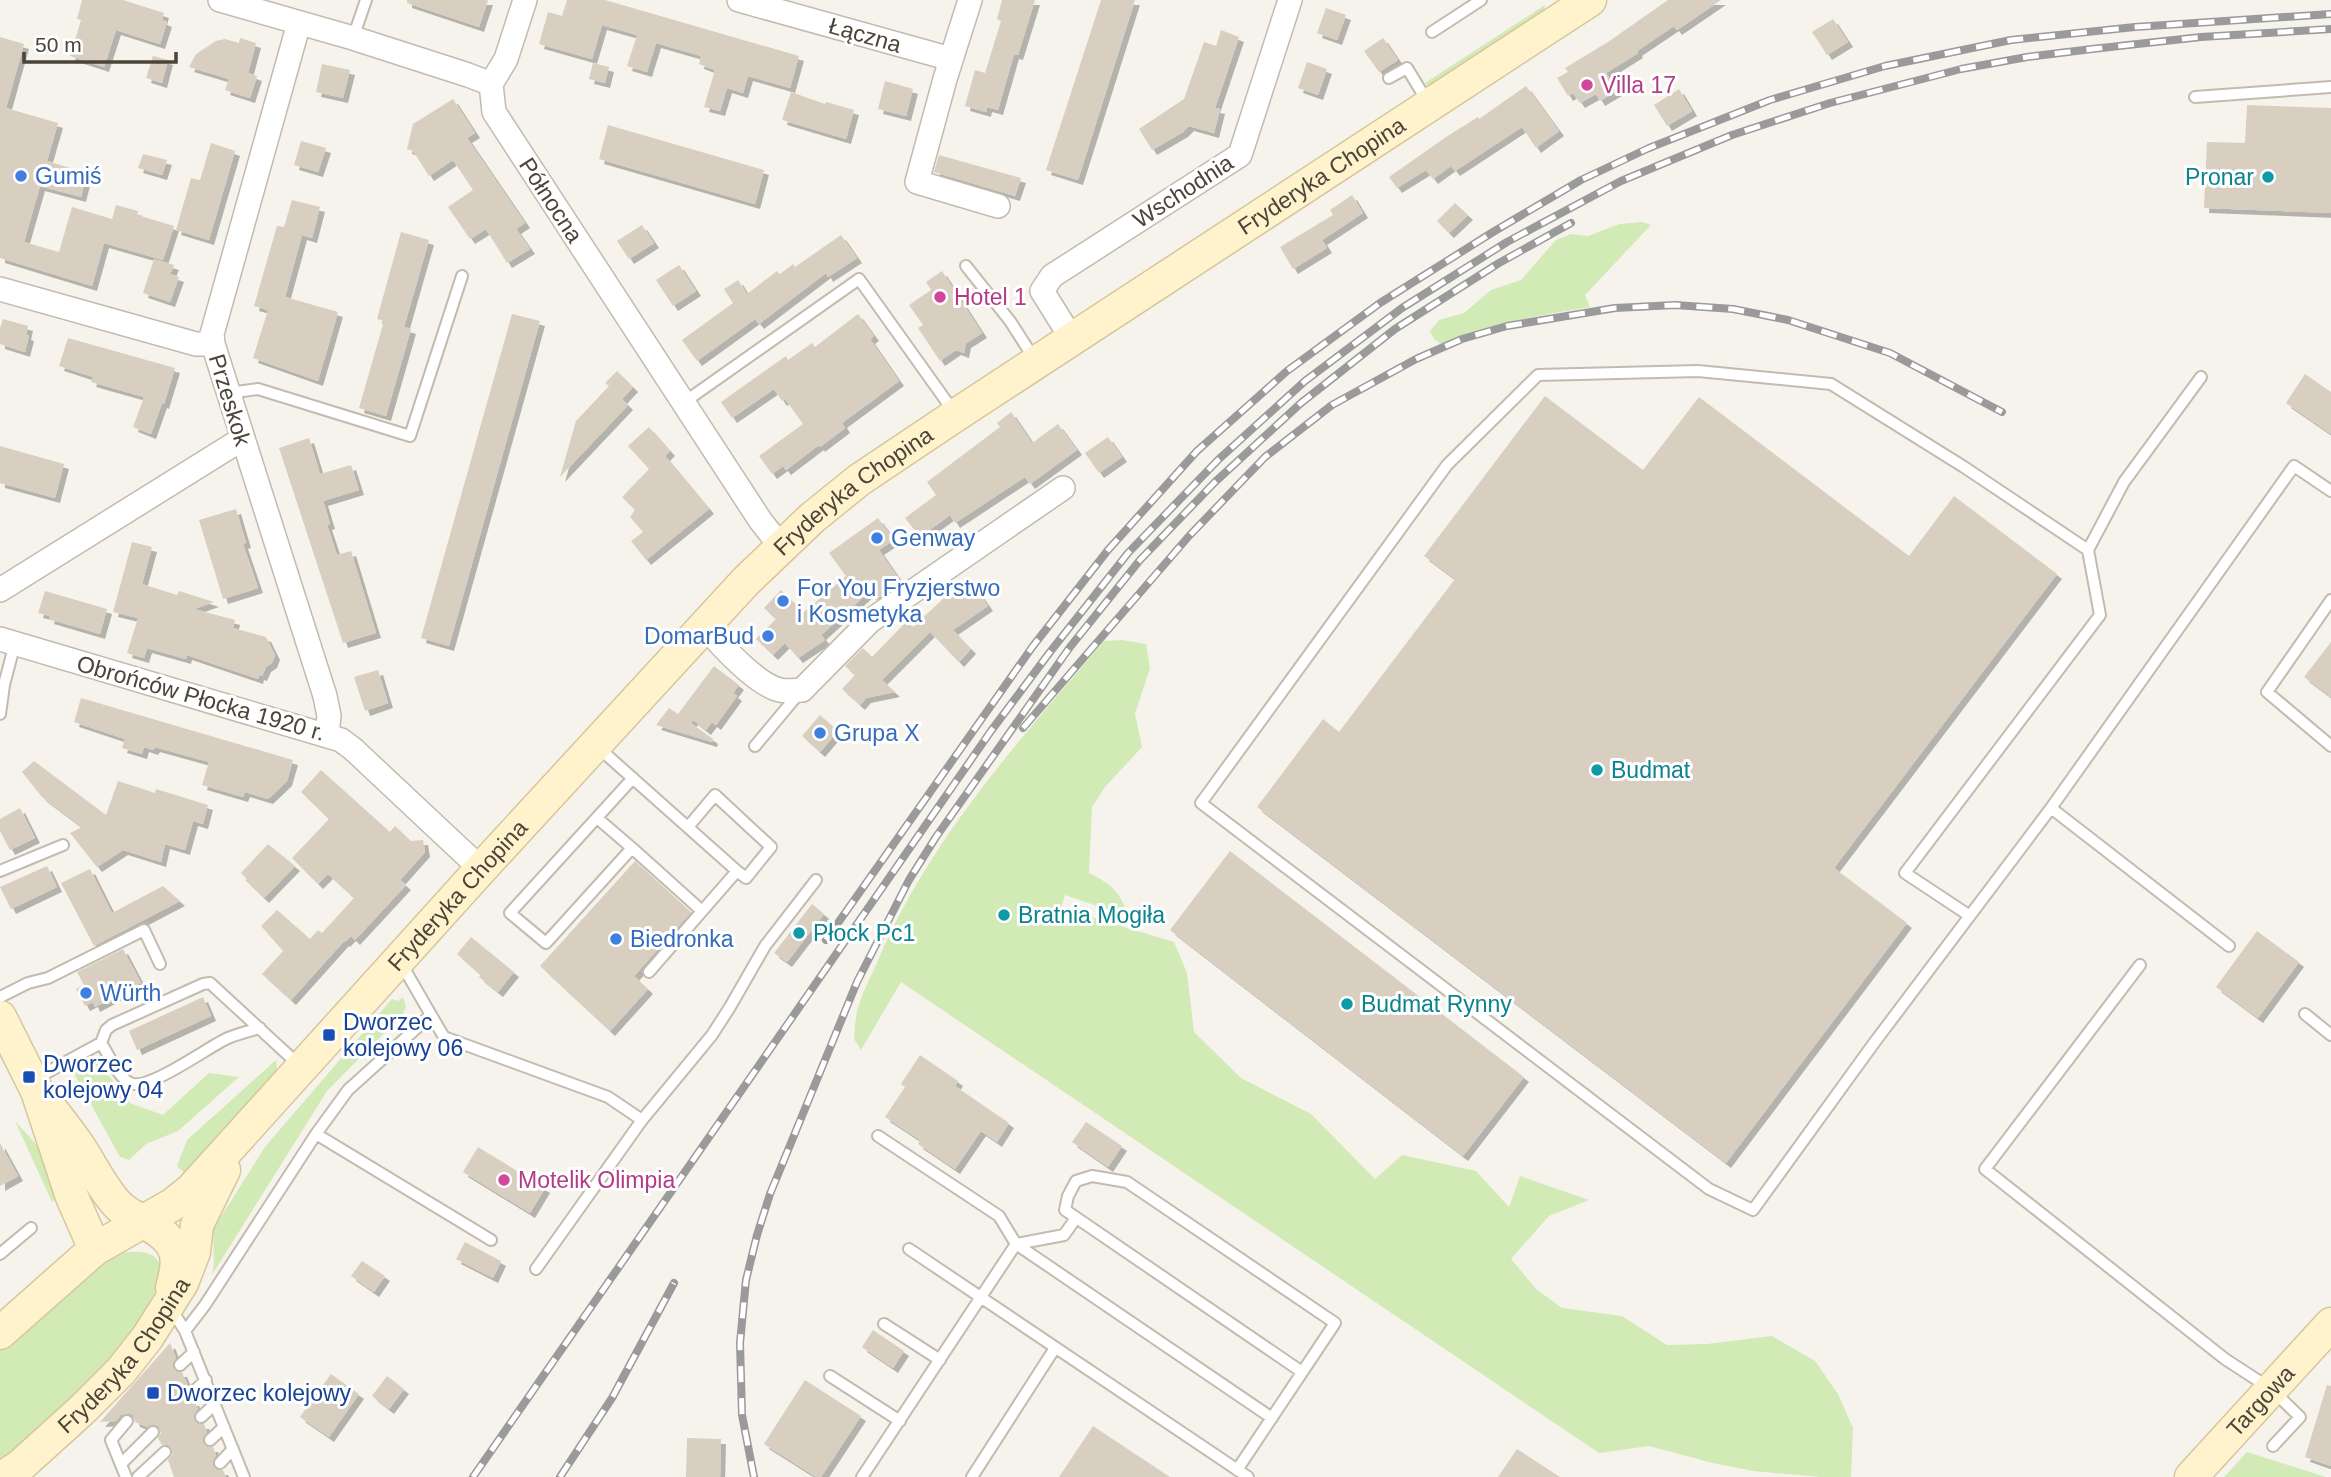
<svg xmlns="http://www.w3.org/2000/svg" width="2331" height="1477" viewBox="0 0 2331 1477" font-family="Arial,sans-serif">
<defs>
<filter id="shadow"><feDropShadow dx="5" dy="5" stdDeviation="0" flood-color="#0004"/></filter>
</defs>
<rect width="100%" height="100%" fill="#f6f3ec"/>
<path fill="#d2eab5" d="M 1545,5 L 1543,15 L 1429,88 L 1425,83 Z
M 1642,222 L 1651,225 L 1585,295 L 1590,307 C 1539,315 1489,324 1441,344 L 1434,339 L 1430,331 L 1439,320 L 1464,313 L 1491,290 L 1521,280 L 1556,240 L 1571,234 L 1588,236 L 1619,224 Z
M 1122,640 L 1146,644 L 1150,668 L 1135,714 L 1142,747 L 1105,787 L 1092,807 L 1089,873 C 1113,885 1120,892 1129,917 L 1065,895 L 1061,908 L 1174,942 L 1187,973 L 1194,1032 L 1241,1078 L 1311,1114 L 1375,1179 L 1402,1155 L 1476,1171 L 1509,1207 L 1520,1176 L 1589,1200 L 1549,1216 L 1511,1259 L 1536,1289 L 1562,1308 L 1622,1316 L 1667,1345 L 1707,1344 L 1772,1336 L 1815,1361 L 1838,1394 L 1853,1428 L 1851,1477 L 1821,1477 L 1753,1471 L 1713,1463 L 1649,1446 L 1599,1453 L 901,982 L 861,1050 L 854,1039 C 855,1030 855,1021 857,1012 C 861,994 872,975 879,958 C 931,837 1020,740 1104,641 Z
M 403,997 L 406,1006 L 403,1014 L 327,1091 L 212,1275 C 216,1259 212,1245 214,1228 L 265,1147 L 392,999 L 398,1001 Z
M 95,1058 L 130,1103 L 163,1115 L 209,1073 L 239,1077 L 178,1131 L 146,1144 L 129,1160 L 120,1157 L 71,1068 Z
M 276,1060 L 278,1075 L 188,1177 L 177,1166 L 187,1140 Z
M 15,1121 L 41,1150 L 62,1196 L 52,1202 Z
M 125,1252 C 148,1251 162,1252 162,1280 C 151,1297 144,1316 132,1332 C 102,1376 45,1430 0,1460 L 0,1350 C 37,1320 83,1273 125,1252 Z
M 2247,1452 L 2326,1477 L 2224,1477 Z"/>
<path fill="#d8cfc1" filter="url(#shadow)" d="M 82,0 L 123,0 L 164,13 L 162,20 L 167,22 L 160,44 L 116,30 L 104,67 L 70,56 L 81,20 L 77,19 Z
M 407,0 L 488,0 L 479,27 L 407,3 Z
M 567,0 L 605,0 L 799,56 L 790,88 L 748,76 L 743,93 L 727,88 L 720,111 L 704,107 L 715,70 L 699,64 L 701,56 L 656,43 L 647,72 L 627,66 L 637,35 L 602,25 L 592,59 L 539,44 L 548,12 L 562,16 Z
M 1002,0 L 1035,0 L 1018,55 L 1014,54 L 998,110 L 987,107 L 986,112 L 965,106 L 975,70 L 985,73 L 1001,21 L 997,19 Z
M 1101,0 L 1135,0 L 1078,180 L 1046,170 Z
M 1668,0 L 1721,0 L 1677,30 L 1674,26 L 1637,51 L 1638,53 L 1606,73 L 1617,91 L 1600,101 L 1596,94 L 1580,103 L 1573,93 L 1568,96 L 1557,78 L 1568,72 L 1565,68 L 1608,42 Z
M 1326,8 L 1346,15 L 1337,40 L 1317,33 Z
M 1833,19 L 1848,42 L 1827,55 L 1812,32 Z
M 1221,30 L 1239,37 L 1215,108 L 1220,109 L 1214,133 L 1189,126 L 1183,132 L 1152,150 L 1139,129 L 1184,99 L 1204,42 L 1216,46 Z
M 0,37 L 24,44 L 6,108 L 58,123 L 47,161 L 87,173 L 81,197 L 40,186 L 24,242 L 59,252 L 72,207 L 112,219 L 116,205 L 138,211 L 137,215 L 174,226 L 163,260 L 104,243 L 92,286 L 0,258 Z
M 240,38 L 256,43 L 248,73 L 257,76 L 250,98 L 225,90 L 229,79 L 189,67 L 196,54 L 216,41 L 225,39 L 239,43 Z
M 1383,38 L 1398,60 L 1379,72 L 1364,51 Z
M 153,56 L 168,60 L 162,83 L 146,78 Z
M 1307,62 L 1327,69 L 1318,95 L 1298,88 Z
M 593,63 L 609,67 L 605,83 L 589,79 Z
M 322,64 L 350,70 L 343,98 L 316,92 Z
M 885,81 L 913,89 L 906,116 L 878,109 Z
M 1526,86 L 1559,131 L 1536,148 L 1522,127 L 1455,171 L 1451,166 L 1433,179 L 1426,170 L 1397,188 L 1389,177 L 1446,137 L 1478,117 L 1479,119 Z
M 1679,89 L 1692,111 L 1667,126 L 1654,105 Z
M 791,92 L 825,104 L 826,102 L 854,110 L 846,139 L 782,120 Z
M 453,99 L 475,133 L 467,138 L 525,223 L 516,229 L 530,249 L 507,263 L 486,229 L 470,239 L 448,207 L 473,190 L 453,160 L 429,176 L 413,151 L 407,149 L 413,124 Z
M 2247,105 L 2331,108 L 2331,213 L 2204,208 L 2207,142 L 2245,143 Z
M 608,125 L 764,170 L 755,204 L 599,159 Z
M 301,141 L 326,148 L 318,172 L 294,165 Z
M 211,143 L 235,151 L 209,240 L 176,230 L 191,178 L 200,180 Z
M 143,154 L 167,160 L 162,175 L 138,168 Z
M 939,155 L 1021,178 L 1015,196 L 934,172 Z
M 1352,195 L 1363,213 L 1322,240 L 1327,248 L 1293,269 L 1280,247 L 1333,215 L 1330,210 Z
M 292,200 L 320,207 L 312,238 L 302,235 L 285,297 L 338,312 L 318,381 L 253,358 L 268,310 L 254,306 L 277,226 L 284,227 Z
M 1455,203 L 1468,215 L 1449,233 L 1437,221 Z
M 642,225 L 654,243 L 629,259 L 617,241 Z
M 401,232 L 429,240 L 404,327 L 411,329 L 386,416 L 359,408 L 384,321 L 377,319 Z
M 841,235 L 857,258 L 828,277 L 826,273 L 759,324 L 755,319 L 697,361 L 682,340 L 733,303 L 724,289 L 738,280 L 747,294 L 777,271 L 780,274 L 793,264 L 795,267 Z
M 154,259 L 174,265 L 170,274 L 179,277 L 170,302 L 143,293 Z
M 679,265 L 696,291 L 673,306 L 656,280 Z
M 942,271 L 982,333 L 966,343 L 964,353 L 956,350 L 940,361 L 918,328 L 923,325 L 909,305 L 931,290 L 926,282 Z
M 512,314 L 540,321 L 449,646 L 421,638 Z
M 858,314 L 874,336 L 870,339 L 899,381 L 842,423 L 845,428 L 820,447 L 819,445 L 786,470 L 783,466 L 772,474 L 759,456 L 803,424 L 785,399 L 782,401 L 774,389 L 732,418 L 721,402 L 786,356 L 788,360 L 812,343 L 815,347 Z
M 3,319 L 28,326 L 26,335 L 29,336 L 25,352 L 0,344 L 0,328 Z
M 68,338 L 175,368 L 164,404 L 162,403 L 151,434 L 133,427 L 144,397 L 91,382 L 93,377 L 59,366 Z
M 617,371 L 633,387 L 622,399 L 628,405 L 560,477 L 576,421 L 609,386 L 605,383 Z
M 2305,374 L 2331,392 L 2331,434 L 2286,403 Z
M 1545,396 L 1643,470 L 1699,397 L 1909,556 L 1954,496 L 2057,574 L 1834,868 L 1907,923 L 1726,1163 L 1257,807 L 1323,719 L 1339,732 L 1455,579 L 1424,556 Z
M 1011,412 L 1032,443 L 1058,424 L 1077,450 L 1030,484 L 1025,477 L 955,523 L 950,515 L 920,537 L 905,518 L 936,495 L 927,482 L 1000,427 L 997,423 Z
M 649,427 L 670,451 L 665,456 L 709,509 L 646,560 L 631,541 L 643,532 L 630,517 L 635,510 L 622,497 L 649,469 L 628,446 Z
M 1108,437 L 1122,457 L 1099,473 L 1085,453 Z
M 309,438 L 320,474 L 351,465 L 359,490 L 323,501 L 330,524 L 327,525 L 337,555 L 351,551 L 376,633 L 343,643 L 279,448 Z
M 0,446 L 64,464 L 55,498 L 0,483 Z
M 236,509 L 246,543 L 243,544 L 258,588 L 223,599 L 199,520 Z
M 878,518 L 894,540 L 879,550 L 901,582 L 876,600 L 870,591 L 821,635 L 825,640 L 798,658 L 785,643 L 773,655 L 756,639 L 776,619 L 764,608 L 781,590 L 804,612 L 846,576 L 829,553 Z
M 132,542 L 152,547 L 142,584 L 177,595 L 179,591 L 214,602 L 194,609 L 235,620 L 233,628 L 266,637 L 275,655 L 272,663 L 266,667 L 262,676 L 259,675 L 258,679 L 187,655 L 186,659 L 147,648 L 144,658 L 127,653 L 138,618 L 113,612 Z
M 970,580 L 988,606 L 953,630 L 971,649 L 959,662 L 930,632 L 882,680 L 895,692 L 866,698 L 860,705 L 842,689 L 855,675 L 845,666 L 863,648 L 872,657 L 907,621 L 913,627 L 945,597 Z
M 45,591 L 107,609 L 100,634 L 49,619 L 50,616 L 38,613 Z
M 2331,642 L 2331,697 L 2304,677 Z
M 714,666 L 739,685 L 733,693 L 737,696 L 716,725 L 712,722 L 706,730 L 693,720 L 691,723 L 713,739 L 712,742 L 656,725 L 669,708 L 678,714 Z
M 378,670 L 388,703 L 365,711 L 354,677 Z
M 81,698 L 293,760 L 287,781 L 268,799 L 245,792 L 243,797 L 202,785 L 209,762 L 155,747 L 153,750 L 144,747 L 142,754 L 122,748 L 125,739 L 74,722 Z
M 820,715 L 838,731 L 820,752 L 802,736 Z
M 34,761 L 106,815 L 118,781 L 155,793 L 156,789 L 208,805 L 203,824 L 193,821 L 185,850 L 165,844 L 161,862 L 123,850 L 97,867 L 70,833 L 82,827 L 42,797 L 22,772 Z
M 321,770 L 390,832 L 395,826 L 411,841 L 423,840 L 425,852 L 400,880 L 406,885 L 355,940 L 351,936 L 345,942 L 344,941 L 291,1000 L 262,974 L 283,951 L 261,926 L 277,910 L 310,939 L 318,930 L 322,933 L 354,898 L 328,874 L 318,884 L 292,858 L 329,819 L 301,792 Z
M 20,808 L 35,838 L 10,850 L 0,831 L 0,819 Z
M 268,844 L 295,866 L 264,898 L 245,880 L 247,879 L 241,873 Z
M 1230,851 L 1524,1077 L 1463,1156 L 1170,930 Z
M 635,861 L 691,912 L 634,976 L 648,989 L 610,1031 L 540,966 Z
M 47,866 L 57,887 L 11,909 L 0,887 Z
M 90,869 L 112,913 L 163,886 L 180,901 L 94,946 L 61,883 Z
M 812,904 L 824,914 L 787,962 L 774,953 Z
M 2257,931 L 2299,962 L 2258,1018 L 2216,987 Z
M 471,937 L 514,972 L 498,992 L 479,977 L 481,975 L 457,954 Z
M 123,949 L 141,983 L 95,1007 L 93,1002 L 85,1006 L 76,989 L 84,985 L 77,972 Z
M 203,997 L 211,1016 L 137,1050 L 129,1031 Z
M 920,1055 L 958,1081 L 955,1086 L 1009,1123 L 997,1142 L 981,1131 L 955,1169 L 918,1144 L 920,1140 L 885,1117 L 905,1087 L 901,1084 Z
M 1086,1122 L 1122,1146 L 1108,1167 L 1072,1142 Z
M 0,1143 L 18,1176 L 0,1186 Z
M 478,1147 L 545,1188 L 530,1213 L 463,1172 Z
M 465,1242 L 501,1261 L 493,1278 L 456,1259 Z
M 362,1261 L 385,1276 L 374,1292 L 351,1276 Z
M 873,1330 L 904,1351 L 893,1368 L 862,1347 Z
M 170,1343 L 176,1358 L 173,1362 L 173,1367 L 177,1372 L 182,1372 L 188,1386 L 184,1391 L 184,1396 L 188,1401 L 194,1401 L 198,1409 L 194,1414 L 194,1419 L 198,1424 L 204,1424 L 207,1432 L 203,1437 L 203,1442 L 207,1447 L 213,1447 L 216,1455 L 213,1461 L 213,1466 L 218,1470 L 223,1470 L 226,1477 L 174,1477 L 168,1460 L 172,1455 L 172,1450 L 168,1445 L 162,1445 L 158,1438 L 161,1433 L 158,1426 L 152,1424 L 147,1427 L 135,1422 L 133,1415 L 128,1413 L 121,1415 L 116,1421 L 100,1422 Z
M 331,1374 L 359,1394 L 329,1437 L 300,1417 Z
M 387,1376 L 404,1389 L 389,1409 L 372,1396 Z
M 805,1380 L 861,1416 L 821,1477 L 816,1477 L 764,1444 Z
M 2327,1385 L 2331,1386 L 2331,1466 L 2305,1457 Z
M 1093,1426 L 1170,1477 L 1059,1477 Z
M 687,1438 L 721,1439 L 720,1477 L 686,1477 Z
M 1517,1449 L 1560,1477 L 1498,1477 Z"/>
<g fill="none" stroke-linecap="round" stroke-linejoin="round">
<defs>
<path id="lane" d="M 1432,32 L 1481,0
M 353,38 L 366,0
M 1389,78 L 1407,68 L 1427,101
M 2195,97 L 2331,87
M 966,266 L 1010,321 L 1035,360
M 2201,377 L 2124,482 L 2088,550 L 1964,467 L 1831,384 L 1698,371 L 1538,375 L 1447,465 L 1201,803 L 1709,1189 L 1753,1210 L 1874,1043 L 2051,808 L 2294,466 L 2331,491
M 229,393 L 258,389 L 410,436 L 462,276
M 683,403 L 859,279 L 954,412
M 2331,600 L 2267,692 L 2331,746
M 0,714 L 4,685 L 15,643
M 597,746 L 610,758 L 737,871 L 746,878 L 771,847 L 715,795 L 688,827
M 755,746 L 800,692
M 2051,808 L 2229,946
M 597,818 L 632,848 L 546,943 L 510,913 L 633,778
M 632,848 L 702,911
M 0,871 L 63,845
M 1970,916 L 1905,873 L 2100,615 L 2088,550
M 2140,965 L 1985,1169 L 2225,1359 L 2271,1389 L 2300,1417 L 2273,1446
M 649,972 L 737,871
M 0,997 L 28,983 L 48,978 L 144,930 L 160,964
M 2305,1014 L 2331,1035
M 431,1015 L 444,1037 L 608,1097 L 642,1120
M 101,1043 L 106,1030 L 112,1025 L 203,984 L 210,983 L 299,1065
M 33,1080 L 101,1043 C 109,1055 117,1076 130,1083 C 148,1092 209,1046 228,1038 C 238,1034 249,1031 260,1028
M 316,1134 L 491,1240
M 878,1136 L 999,1216 L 1016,1244 L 1064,1235 L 1076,1218
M 909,1249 L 1248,1477
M 0,1254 L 31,1228
M 536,1269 L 642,1120 L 712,1035 L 730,1007 L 765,946 L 816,880
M 172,1310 L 185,1331 L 244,1477
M 884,1324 L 940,1360
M 185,1331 L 205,1305 L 316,1134 L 348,1090 L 431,1015 L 401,963
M 180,1365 L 194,1352
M 830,1376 L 900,1421
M 191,1394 L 206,1380
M 201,1417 L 215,1404
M 210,1440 L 224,1427
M 220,1463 L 233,1449
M 121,1464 L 153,1432
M 1237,1470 L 1335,1323 L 1127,1182 L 1092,1176 L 1076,1181 L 1068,1196 L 1065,1210 L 1302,1372
M 126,1477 L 111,1440 L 127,1421
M 138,1477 L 165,1452
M 862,1477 L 1016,1244 L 1272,1418
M 972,1477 L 1055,1348"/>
<path id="street" d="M 220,0 L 353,38 L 468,75 L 491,84
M 739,0 L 951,59
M 970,0 L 945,79 L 917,182 L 998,206
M 299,23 L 212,334 L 213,344 L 325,696 L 329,716 L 327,735
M 491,84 L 494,112 L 760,520 L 781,547
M 491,84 L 506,59 L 525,0
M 0,289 L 196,344 L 213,344
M 1072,339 L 1042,291 L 1052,276 L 1240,155 L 1290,0
M 0,590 L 242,439
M 705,626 C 720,645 757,685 780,690 C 787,692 795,690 802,690 L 870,621 L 1063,488
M 0,639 L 341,740 L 353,749 L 481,869"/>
<g id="secondary">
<path d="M 0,1017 L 37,1091 L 72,1197 L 95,1249"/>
<path d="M 37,1091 C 50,1108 64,1125 76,1142 C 91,1163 100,1186 118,1205 C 132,1220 157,1224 170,1242 C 181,1256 176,1273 172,1288"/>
<path id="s1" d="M 0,1333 L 95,1249 L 172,1205 L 191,1190 L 481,869 L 746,581 L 812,518 L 859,480 L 956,415 L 1590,0"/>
<path id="s2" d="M 4,1477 L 20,1466 L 83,1409 L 121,1371 L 147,1338 L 182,1283 L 194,1252 L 197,1225 L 224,1170"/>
<path id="s3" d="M 2191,1477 L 2331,1324"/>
</g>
</defs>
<use href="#lane" stroke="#c2bbae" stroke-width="14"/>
<use href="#street" stroke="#c2bbae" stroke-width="26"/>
<use href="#secondary" stroke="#d6c79b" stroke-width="35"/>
<use href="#lane" stroke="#fff" stroke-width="10"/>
<use href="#street" stroke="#fff" stroke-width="23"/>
<use href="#secondary" stroke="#fff3cd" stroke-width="32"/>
<defs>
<path id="rail" d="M 1023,728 L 1189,536 L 1265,457 L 1332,405 L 1416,359 L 1462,339 L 1507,326 L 1615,308 L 1675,305 L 1733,309 L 1788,320 L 1890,353 L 2002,412
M 826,940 L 1033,646 L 1108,550 L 1197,451 L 1287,371 L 1380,303 L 1493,232 L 1581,180 L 1649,148 L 1770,100 L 1885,66 L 2011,40 L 2135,27 L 2331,14
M 473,1477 L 991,731 L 1050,652 L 1128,553 L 1219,459 L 1305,381 L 1402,308 L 1507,242 L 1621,181 L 1732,135 L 1830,103 L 1961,69 L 2027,57 L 2092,49 L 2201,37 L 2331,29
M 560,1477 L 612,1398 L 674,1283
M 754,1477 L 742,1415 L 740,1343 L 746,1280 L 757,1235 L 770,1194 L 857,982 L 909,880 L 936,837 L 1070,647 L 1140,560 L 1215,482 L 1301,403 L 1395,329 L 1499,263 L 1571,223"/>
</defs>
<use href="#rail" stroke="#9a9a9a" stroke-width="8"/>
<use href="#rail" stroke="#fff" stroke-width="5" stroke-dasharray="16" stroke-linecap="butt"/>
</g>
<g fill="#d1479c" stroke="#fff" stroke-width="2.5">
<circle cx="1587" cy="85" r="7"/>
<circle cx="940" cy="297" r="7"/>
<circle cx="504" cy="1180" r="7"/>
</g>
<g fill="#3f7fe0" stroke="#fff" stroke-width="2.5">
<circle cx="21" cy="176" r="7"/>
<circle cx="877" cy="538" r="7"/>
<circle cx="783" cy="601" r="7"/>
<circle cx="768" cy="636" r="7"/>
<circle cx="820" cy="733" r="7"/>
<circle cx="616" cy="939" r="7"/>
<circle cx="86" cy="993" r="7"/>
</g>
<g fill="#0f9aa8" stroke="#fff" stroke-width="2.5">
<circle cx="2268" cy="177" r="7"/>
<circle cx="1597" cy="770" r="7"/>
<circle cx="1004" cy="915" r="7"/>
<circle cx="799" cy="933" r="7"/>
<circle cx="1347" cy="1004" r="7"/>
</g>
<g fill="#1a4fb4" stroke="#fff" stroke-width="2.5">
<rect x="322" y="1028" width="14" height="14" rx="3.5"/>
<rect x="22" y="1070" width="14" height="14" rx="3.5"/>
<rect x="146" y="1386" width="14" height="14" rx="3.5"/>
</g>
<g text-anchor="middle" stroke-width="6" stroke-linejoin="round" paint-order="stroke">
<g font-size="23" fill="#4b4439" stroke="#fff">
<text transform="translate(865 35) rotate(16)" y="8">Łączna</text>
<text dy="8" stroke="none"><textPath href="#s1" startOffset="1769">Fryderyka Chopina</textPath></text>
<text transform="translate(1183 191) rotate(-33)" y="8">Wschodnia</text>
<text transform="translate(551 200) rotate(57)" y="8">Północna</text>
<text transform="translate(230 400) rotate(73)" y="8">Przeskok</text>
<text dy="8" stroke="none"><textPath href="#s1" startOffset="1204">Fryderyka Chopina</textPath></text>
<text transform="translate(201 698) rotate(16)" y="8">Obrońców Płocka 1920 r.</text>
<text dy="8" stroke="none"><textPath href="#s1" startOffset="637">Fryderyka Chopina</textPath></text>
<text dy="8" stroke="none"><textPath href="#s2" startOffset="172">Fryderyka Chopina</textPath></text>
<text dy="8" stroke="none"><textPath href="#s3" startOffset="103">Targowa</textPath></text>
</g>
<g font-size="23" fill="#b23c85" stroke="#fff" text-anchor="start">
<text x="1601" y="93">Villa 17</text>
<text x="954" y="305">Hotel 1</text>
<text x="518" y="1188">Motelik Olimpia</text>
</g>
<g font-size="23" fill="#366cbe" stroke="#fff" text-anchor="start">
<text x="35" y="184">Gumiś</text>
<text x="891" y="546">Genway</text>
<text x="797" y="596">For You Fryzjerstwo<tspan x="797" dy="26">i Kosmetyka</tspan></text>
<text x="754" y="644" text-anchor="end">DomarBud</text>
<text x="834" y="741">Grupa X</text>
<text x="630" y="947">Biedronka</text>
<text x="100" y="1001">Würth</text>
</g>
<g font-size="23" fill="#0d838f" stroke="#fff" text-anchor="start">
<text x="2254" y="185" text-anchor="end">Pronar</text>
<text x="1611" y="778">Budmat</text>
<text x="1018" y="923">Bratnia Mogiła</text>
<text x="813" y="941">Płock Pc1</text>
<text x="1361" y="1012">Budmat Rynny</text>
</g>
<g font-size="23" fill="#164399" stroke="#fff" text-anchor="start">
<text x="343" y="1030">Dworzec<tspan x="343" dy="26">kolejowy 06</tspan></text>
<text x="43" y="1072">Dworzec<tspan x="43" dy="26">kolejowy 04</tspan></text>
<text x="167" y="1401">Dworzec kolejowy</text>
</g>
</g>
<path d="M24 52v10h152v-10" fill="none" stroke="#4b4439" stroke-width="3.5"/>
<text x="35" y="52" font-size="21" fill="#4b4439" stroke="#ffffff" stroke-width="5" paint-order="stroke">50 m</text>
</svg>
